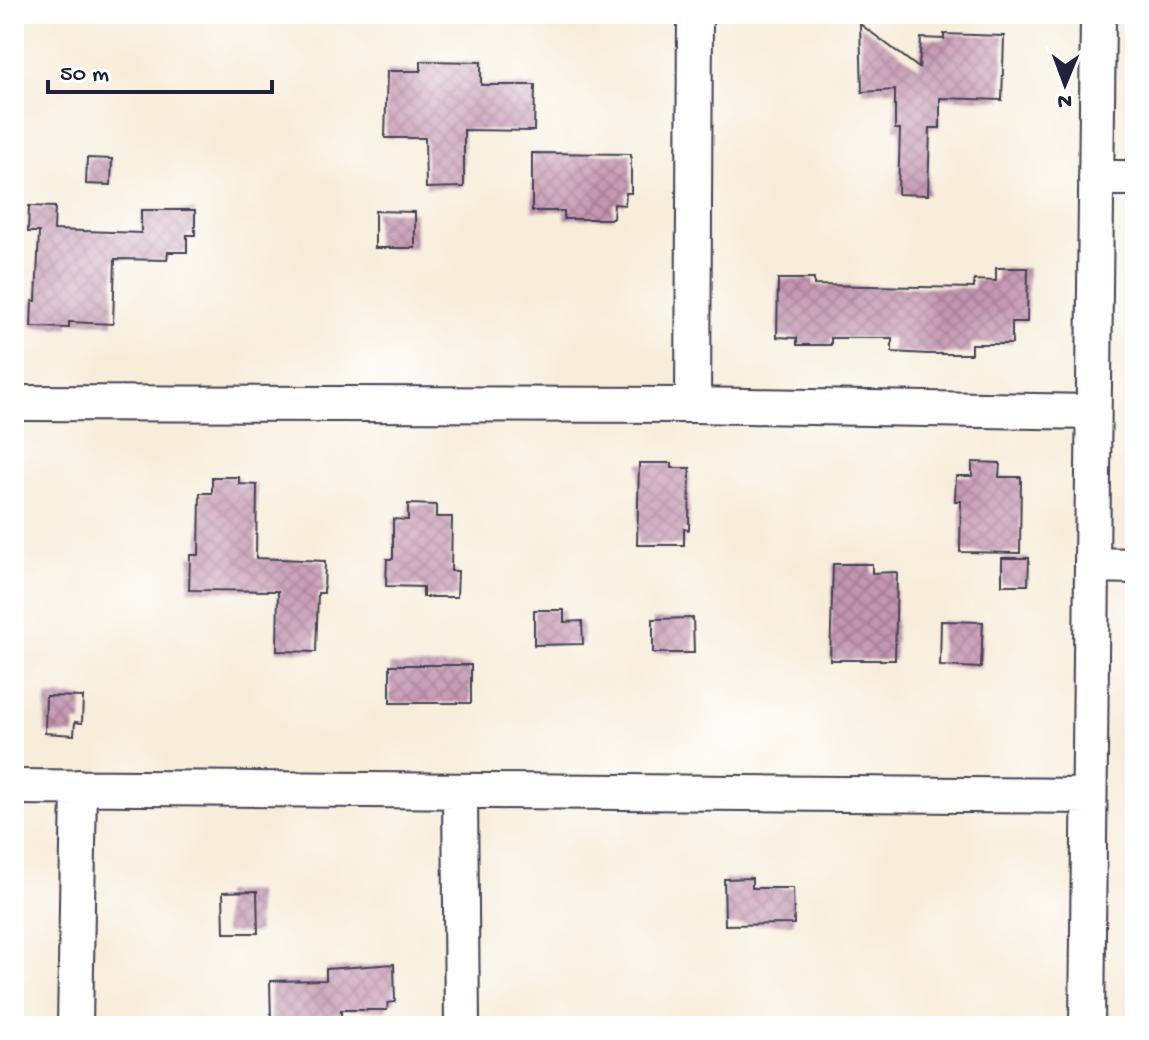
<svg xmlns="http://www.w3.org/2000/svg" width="1149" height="1040" viewBox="0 0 1149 1040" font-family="'Gochi Hand',sans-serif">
<defs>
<pattern id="building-cross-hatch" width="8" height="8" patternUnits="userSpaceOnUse" patternTransform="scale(2)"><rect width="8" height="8" fill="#c596b1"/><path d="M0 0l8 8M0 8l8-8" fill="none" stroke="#a07a91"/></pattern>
</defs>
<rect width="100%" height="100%" fill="#fff"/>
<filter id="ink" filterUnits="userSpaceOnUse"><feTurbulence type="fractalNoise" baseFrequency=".0125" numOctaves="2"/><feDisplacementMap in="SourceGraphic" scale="16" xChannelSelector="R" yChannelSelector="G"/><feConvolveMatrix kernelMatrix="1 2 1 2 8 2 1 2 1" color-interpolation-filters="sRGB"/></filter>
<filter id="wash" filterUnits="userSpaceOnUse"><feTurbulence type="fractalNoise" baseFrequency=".006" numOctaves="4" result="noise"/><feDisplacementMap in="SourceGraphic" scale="32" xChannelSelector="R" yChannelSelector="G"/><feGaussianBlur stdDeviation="1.8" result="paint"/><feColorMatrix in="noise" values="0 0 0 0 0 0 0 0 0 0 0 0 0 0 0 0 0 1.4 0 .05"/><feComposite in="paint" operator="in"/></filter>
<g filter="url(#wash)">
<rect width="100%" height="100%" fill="#f7edda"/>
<g id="blocks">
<path fill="url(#building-cross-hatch)" d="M 860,24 L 919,68 L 921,38 L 944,39 L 944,34 L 1004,36 L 1002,100 L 940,98 L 940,128 L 930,128 L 928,195 L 898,194 L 900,129 L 895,129 L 895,90 L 862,92 Z
M 421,61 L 481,62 L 481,85 L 535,85 L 534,131 L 464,130 L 464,187 L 426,188 L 425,138 L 385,138 L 387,71 L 421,71 Z
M 532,153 L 631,154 L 631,193 L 626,193 L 625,205 L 614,204 L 613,219 L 564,219 L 564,211 L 532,211 Z
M 87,158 L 112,159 L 111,185 L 86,184 Z
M 29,206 L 55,207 L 54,230 L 141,233 L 141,210 L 195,210 L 195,235 L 187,235 L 187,252 L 168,252 L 167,260 L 115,259 L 113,324 L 69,322 L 69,328 L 31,327 L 32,301 L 36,301 L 39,232 L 28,232 Z
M 375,211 L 415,212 L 415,248 L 375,248 Z
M 996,268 L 1028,268 L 1027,322 L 1012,322 L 1012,344 L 971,344 L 971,354 L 928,354 L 892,352 L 892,338 L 831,338 L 831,345 L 797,345 L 797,338 L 777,337 L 778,279 L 814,279 L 814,285 L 974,288 L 974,280 L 996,281 Z
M 972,462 L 1000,463 L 999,477 L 1021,477 L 1020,553 L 960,552 L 961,501 L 955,501 L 956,476 L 972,476 Z
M 639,463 L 672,463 L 672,468 L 690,468 L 689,530 L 684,529 L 684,545 L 637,545 Z
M 212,477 L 239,477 L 239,484 L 257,485 L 256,558 L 325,561 L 324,593 L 318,593 L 316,652 L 277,651 L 278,591 L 189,590 L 190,555 L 199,555 L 200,493 L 212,493 Z
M 408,504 L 436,505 L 436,517 L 452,517 L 451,571 L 458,571 L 457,597 L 423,597 L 423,587 L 386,586 L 387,559 L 393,559 L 393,519 L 408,520 Z
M 1002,558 L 1029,558 L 1028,585 L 1002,585 Z
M 833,564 L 872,564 L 872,573 L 897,572 L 895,660 L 830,660 Z
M 534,610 L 564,610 L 564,622 L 582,621 L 583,644 L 534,645 Z
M 693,618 L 694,653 L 653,653 L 653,619 Z
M 941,621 L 983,622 L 981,668 L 940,666 Z
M 390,665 L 471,665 L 471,703 L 390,703 Z
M 46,696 L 83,697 L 82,723 L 75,722 L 74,735 L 45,733 Z
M 752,878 L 752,888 L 793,888 L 794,924 L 725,925 L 724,879 Z
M 257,891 L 258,933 L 224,933 L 223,892 Z
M 394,964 L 395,1002 L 388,1003 L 387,1010 L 341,1010 L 341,1018 L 271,1022 L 270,981 L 326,980 L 326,969 Z"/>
</g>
</g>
<g filter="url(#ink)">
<use href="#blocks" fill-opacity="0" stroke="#424053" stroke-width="2"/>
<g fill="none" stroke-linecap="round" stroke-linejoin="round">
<defs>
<path id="minor" d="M 1096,178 L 1135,178
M 14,403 L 693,405 L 1093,412
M 693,405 L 695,14
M 1092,565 L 1135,566
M 14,787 L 1089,796
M 460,792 L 462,1026
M 75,1026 L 79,787
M 1087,1026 L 1098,14"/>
</defs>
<use href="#minor" stroke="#424053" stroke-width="38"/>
<use href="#minor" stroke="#fff" stroke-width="34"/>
</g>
</g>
<rect width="1149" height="1040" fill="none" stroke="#fff" stroke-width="48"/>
<g transform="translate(1065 84) rotate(181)" stroke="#ffffff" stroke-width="6" paint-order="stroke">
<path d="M0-6L14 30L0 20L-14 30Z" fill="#22223b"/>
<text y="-12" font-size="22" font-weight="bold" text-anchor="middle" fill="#22223b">N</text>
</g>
<path d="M48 80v12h224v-12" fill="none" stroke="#22223b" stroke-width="4"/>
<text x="60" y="80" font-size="24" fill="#22223b" stroke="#ffffff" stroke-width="6" paint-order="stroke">50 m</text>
</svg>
